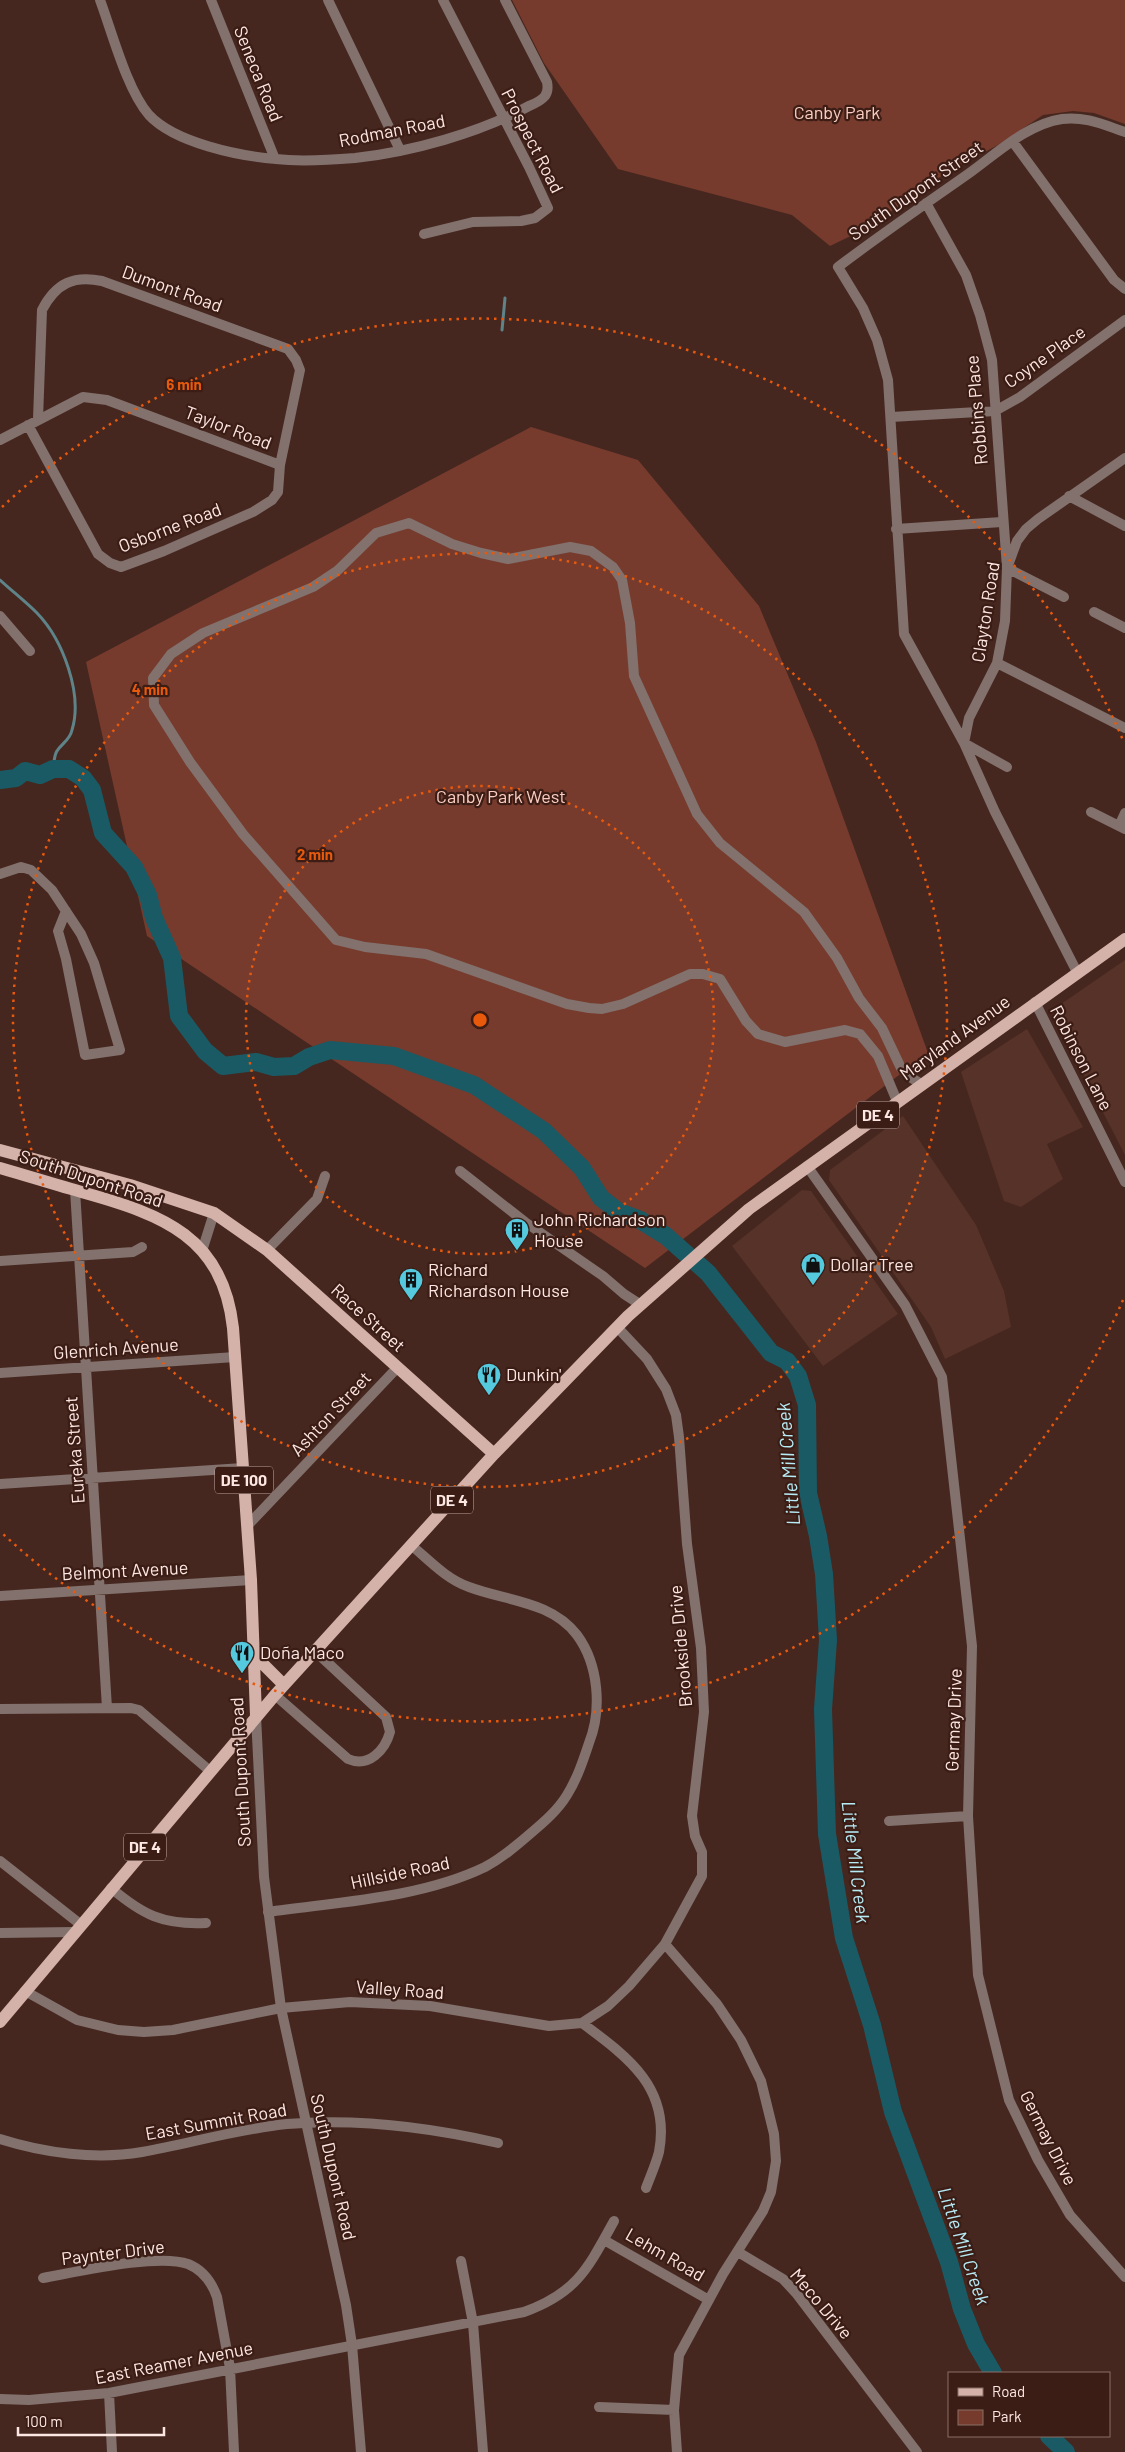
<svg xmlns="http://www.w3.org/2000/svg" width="1125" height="2452" viewBox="0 0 1125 2452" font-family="Barlow,sans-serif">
<rect width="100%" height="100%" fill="#46271f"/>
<path fill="#573229" d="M 1125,960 L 1125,1155 L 1051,1011 Z
M 1027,1029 L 1083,1127 L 1047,1144 L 1063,1179 L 1021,1207 L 1004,1201 L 961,1072 Z
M 903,1116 L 976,1225 L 1004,1291 L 1011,1327 L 945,1359 L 931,1327 L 829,1180 L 830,1170 Z
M 802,1190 L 811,1191 L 898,1314 L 823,1366 L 732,1246 Z"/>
<path fill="#763b2d" d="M 512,0 L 1125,0 L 1125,124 L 1094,113 L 1073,111 L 1043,115 L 998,145 L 947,172 L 869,227 L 830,246 L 792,215 L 618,169 L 544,63 Z
M 531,427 L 638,460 L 759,606 L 816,742 L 928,1053 L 645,1268 L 147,936 L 86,662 Z"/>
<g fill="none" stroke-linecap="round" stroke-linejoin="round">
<path stroke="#5e848a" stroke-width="3" d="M 502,330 L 505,298
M 0,580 C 12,591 26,602 37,613 C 63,640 83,694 72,730 C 70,740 62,743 57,751 C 54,755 54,764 53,769"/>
<path stroke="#1a5a65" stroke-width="18" d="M 0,780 L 16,778 L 25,771 L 40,775 L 53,769 L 69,769 L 83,778 L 92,790 L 103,833 L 134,867 L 148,895 L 154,918 L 172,958 L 179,1016 L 205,1051 L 223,1066 L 256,1062 L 274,1067 L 294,1066 L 309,1057 L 330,1050 L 394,1056 L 474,1085 L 544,1131 L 582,1168 L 601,1198 L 619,1212 L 640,1220 L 666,1236 L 708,1273 L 771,1353 L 787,1361 L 798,1376 L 807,1405 L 808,1493 L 818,1536 L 824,1574 L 828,1640 L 823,1709 L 827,1834 L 844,1938 L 872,2025 L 893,2112 L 949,2262 L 962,2309 L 976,2344 L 993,2373
M 1049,2436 L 1066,2452"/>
<path stroke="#82716d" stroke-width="10" d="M 100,0 C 112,32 127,90 149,115 C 175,143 239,156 276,159 C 301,162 330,160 355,158 C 411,152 479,133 529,106 C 534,104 541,101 545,96 C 548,92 548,87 547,82 L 505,0
M 211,0 L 275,159
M 328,0 L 400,150
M 1013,142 L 1114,280 L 1125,289
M 926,203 L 966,275 L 980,315 L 992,360 L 1007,568 L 1064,597
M 424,234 L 473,222 L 521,221 L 535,218 L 548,208 L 529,167 L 443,0
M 891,417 L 995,411 L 1020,397 L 1125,320
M 28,425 L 98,554 L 110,563 L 121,567 L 164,551 L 253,512 L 272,500 L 278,492 L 280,465 L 300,370 L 296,360 L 288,349 L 102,281 C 74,275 56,283 42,310 L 38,419
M 0,440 L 83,397 L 107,400 L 280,465
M 1069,496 L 1125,526
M 896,529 L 1002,522
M 1094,612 L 1125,628
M 0,616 L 30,651
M 997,663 L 1125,728
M 1007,767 L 964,743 L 904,634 L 888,380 L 877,340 L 863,308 L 838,267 C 880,235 924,205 968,174 C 996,154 1027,124 1062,119 C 1085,116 1104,125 1125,132
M 1091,812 L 1125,829
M 1119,826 L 1125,813
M 0,874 L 21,867 L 31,870 L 52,890 L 81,934 L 94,963 L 120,1050 L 85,1055 L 66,959 L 58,931 L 66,911
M 1077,972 L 995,812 L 964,743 L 969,718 L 997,663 L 1005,621 L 1007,568 L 1017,541 L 1026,529 L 1038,519 L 1125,458
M 1035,1002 L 1125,1182
M 897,1101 L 878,1056 L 860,1034 L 845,1030 L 785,1042 L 758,1034 L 746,1021 L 720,979 L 703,974 L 690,974 L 623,1004 L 602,1009 L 589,1008 L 567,1004 L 426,954 L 365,947 L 336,940 L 243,834 L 190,762 L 154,705 L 153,678 L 171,654 L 203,633 L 313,587 L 337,571 L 376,533 L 409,523 L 452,544 L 481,553 L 508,559 L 570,547 L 591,551 L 613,567 L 622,580 L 630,623 L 634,676 L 697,814 L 720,843 L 804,912 L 837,958 L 859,998 L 882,1028 L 901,1068 L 907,1075 L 921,1084
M 807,1166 L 905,1305 L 942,1377 L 972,1646 L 968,1816 L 978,1975 L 1009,2100 L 1038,2160 L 1070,2215 L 1125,2277
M 460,1171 L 525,1222 L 603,1276 L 624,1294 L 641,1305
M 75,1190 L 107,1708
M 267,1250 L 317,1199 L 325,1176
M 202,1251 L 214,1213
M 0,1261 L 133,1252 L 142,1247
M 0,1373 L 235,1357
M 0,1484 L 243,1468
M 248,1525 L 397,1368
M 0,1596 L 251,1580
M 275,1695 L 348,1759 C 369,1768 385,1750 390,1732 L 386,1717 L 315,1651
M 0,1709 L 131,1708 L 139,1710 L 210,1771
M 889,1821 L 968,1816
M 0,1861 L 80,1924
M 111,1888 C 143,1915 163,1925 206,1923
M 268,1912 C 338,1902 421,1898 485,1867 C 502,1858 516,1846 531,1833 C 544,1822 558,1810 567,1795 C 577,1779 583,1761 589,1743 C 602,1710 599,1665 577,1635 C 551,1601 506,1601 469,1587 C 446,1579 429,1560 411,1545
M 0,1933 L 73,1932
M 665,1944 L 717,2004 L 741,2040 L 761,2081 L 774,2134 L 776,2161 L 771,2192 L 763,2211 L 723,2274 L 679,2355 L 674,2410 L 677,2452
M 25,1991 L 77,2020 L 118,2030 L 144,2032 L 173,2030 L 281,2008 L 350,2002 L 430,2006 L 549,2026 L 582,2023 C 628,2057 671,2088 659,2152 C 656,2164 650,2177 646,2188
M 582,2023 L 608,2006 L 629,1986 L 665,1944 L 702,1876 L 702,1852 L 695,1836 L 692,1816 L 704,1712 L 701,1648 L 687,1544 L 679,1437 L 676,1415 L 666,1389 L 647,1359 L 617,1327
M 0,2139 C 44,2153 96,2160 142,2152 C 191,2143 238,2129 287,2124 C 359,2118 429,2127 498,2143
M 604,2240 L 709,2300
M 738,2252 L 783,2279 L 796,2293 L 917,2452
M 461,2261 L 473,2323 L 483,2452
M 43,2278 C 77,2272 158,2253 188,2264 C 203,2270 212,2283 217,2297 L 230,2368 L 234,2452
M 109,2393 L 112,2452
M 0,2399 L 29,2400 L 109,2393 L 524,2312 C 577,2293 588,2268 614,2221
M 599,2407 L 674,2410"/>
<path stroke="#82716d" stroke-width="10" d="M 256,1716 L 264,1877 L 281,2008 L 346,2305 L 352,2345 L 361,2452"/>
<path stroke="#d4b2a9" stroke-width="12" d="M 0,1150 L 130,1185 L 214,1213 L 267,1250 L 494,1454
M 0,1168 C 28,1176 56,1185 85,1193 C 163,1215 223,1237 233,1328 L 251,1580 L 256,1716
M 254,1649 L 262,1663 L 284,1685
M 0,2022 L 275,1695 L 494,1454 L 628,1316 L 749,1209 L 1125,939"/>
</g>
<g fill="none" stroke="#e8590c" stroke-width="2.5" stroke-dasharray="2.5 5">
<circle cx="480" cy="1020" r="234"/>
<circle cx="480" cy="1020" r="467"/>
<path d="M1123 1300A701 701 0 0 1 2 1533M2 507A701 701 0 0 1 1123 740"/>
</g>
<defs>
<symbol id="building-pin" viewBox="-11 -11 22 30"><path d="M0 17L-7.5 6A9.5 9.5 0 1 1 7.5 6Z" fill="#55cadf" stroke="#3b1d15"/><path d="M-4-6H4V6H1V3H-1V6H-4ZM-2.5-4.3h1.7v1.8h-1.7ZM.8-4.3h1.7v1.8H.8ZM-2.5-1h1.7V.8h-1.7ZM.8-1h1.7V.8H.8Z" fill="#111"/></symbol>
<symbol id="shop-pin" viewBox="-11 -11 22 30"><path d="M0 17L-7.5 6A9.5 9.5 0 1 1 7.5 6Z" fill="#55cadf" stroke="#3b1d15"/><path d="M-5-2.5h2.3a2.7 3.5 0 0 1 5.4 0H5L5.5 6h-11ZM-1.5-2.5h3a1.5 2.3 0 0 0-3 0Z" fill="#111"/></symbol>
<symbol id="restaurant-pin" viewBox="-11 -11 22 30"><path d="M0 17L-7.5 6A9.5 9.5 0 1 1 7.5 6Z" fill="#55cadf" stroke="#3b1d15"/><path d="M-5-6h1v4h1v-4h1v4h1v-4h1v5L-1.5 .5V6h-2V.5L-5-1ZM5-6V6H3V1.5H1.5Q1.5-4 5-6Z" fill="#111"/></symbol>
</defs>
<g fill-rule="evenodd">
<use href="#building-pin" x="503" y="1216" width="28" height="38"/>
<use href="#shop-pin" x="799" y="1251" width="28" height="38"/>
<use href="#building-pin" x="397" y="1266" width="28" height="38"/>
<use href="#restaurant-pin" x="475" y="1361" width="28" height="38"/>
<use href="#restaurant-pin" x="228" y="1639" width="28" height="38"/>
</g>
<g text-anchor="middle" stroke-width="4.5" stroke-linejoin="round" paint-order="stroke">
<g fill="#3b1d15" stroke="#c3aaa4" stroke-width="1">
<rect x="857" y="1101.5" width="42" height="27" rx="4"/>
<rect x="215" y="1466.5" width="58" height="27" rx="4"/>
<rect x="431" y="1486.5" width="42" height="27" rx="4"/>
<rect x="124" y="1833.5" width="42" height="27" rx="4"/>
</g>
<g font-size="16" font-weight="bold" fill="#fde7e2">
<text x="878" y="1121">DE 4</text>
<text x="244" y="1486">DE 100</text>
<text x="452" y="1506">DE 4</text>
<text x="145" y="1853">DE 4</text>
</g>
<g font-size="18" fill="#fde7e2" stroke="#3b1d15">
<text transform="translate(258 74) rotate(68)" y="6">Seneca Road</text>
<text transform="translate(392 131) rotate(-11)" y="6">Rodman Road</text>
<text transform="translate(532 141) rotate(63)" y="6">Prospect Road</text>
<text transform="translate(916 191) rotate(-35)" y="6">South Dupont Street</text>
<text transform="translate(172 289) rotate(20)" y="6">Dumont Road</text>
<text transform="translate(1045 357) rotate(-35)" y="6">Coyne Place</text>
<text transform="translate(977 410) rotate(-95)" y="6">Robbins Place</text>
<text transform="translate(228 428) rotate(21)" y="6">Taylor Road</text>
<text transform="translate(170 528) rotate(-21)" y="6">Osborne Road</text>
<text transform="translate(986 612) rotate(-81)" y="6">Clayton Road</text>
<text transform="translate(955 1038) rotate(-36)" y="6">Maryland Avenue</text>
<text transform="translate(1081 1058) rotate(63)" y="6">Robinson Lane</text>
<text transform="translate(91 1179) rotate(18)" y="6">South Dupont Road</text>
<text transform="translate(368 1318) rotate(42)" y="6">Race Street</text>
<text transform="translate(116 1349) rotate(-4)" y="6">Glenrich Avenue</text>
<text transform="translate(331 1414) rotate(-47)" y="6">Ashton Street</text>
<text transform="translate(75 1450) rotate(-94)" y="6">Eureka Street</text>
<text transform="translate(125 1571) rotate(-3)" y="6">Belmont Avenue</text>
<text transform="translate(681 1646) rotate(-95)" y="6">Brookside Drive</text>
<text transform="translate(954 1720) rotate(-88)" y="6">Germay Drive</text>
<text transform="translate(241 1772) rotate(-93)" y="6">South Dupont Road</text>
<text transform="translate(400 1873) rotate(-12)" y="6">Hillside Road</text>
<text transform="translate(400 1990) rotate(4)" y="6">Valley Road</text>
<text transform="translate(216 2122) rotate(-10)" y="6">East Summit Road</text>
<text transform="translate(1048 2138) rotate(63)" y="6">Germay Drive</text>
<text transform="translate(333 2167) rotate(77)" y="6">South Dupont Road</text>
<text transform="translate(113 2253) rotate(-7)" y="6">Paynter Drive</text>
<text transform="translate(665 2255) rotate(30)" y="6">Lehm Road</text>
<text transform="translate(821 2304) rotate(50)" y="6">Meco Drive</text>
<text transform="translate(174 2363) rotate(-11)" y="6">East Reamer Avenue</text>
</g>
<g font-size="18" fill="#fbcdc1" stroke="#3b1d15">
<text x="837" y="119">Canby Park</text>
<text x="501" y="803">Canby Park West</text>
</g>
<g font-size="18" fill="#fde7e2" stroke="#3b1d15" text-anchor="start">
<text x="534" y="1226">John Richardson<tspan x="534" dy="21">House</tspan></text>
<text x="830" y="1271">Dollar Tree</text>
<text x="428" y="1276">Richard<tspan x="428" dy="21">Richardson House</tspan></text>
<text x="506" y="1381">Dunkin'</text>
<text x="260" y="1659">Doña Maco</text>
</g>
<g font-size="19" font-style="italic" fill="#b6eaf5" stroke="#3b1d15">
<text transform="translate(788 1464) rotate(-95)" y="7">Little Mill Creek</text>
<text transform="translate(856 1862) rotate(83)" y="7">Little Mill Creek</text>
<text transform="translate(964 2246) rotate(71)" y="7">Little Mill Creek</text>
</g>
</g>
<circle cx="480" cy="1020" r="8" fill="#e8590c" stroke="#3b1d15" stroke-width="2.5"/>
<g font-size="15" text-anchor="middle" font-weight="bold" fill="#e8590c" stroke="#3b1d15" stroke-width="4.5" stroke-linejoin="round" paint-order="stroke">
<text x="184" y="390">6 min</text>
<text x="150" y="695">4 min</text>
<text x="315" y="860">2 min</text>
</g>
<rect x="948" y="2372" width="162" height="65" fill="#3b1d15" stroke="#896e67"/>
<rect x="958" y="2388" width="25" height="8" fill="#d4b2a9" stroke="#896e67"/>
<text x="992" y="2397" font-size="15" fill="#fde7e2">Road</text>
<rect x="958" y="2410" width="25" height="15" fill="#763b2d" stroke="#896e67"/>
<text x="992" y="2422" font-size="15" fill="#fde7e2">Park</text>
<path d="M18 2427v8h146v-8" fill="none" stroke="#fde7e2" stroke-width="2.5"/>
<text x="25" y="2427" font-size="15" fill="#fde7e2" stroke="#3b1d15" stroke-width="4" paint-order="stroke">100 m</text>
</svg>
